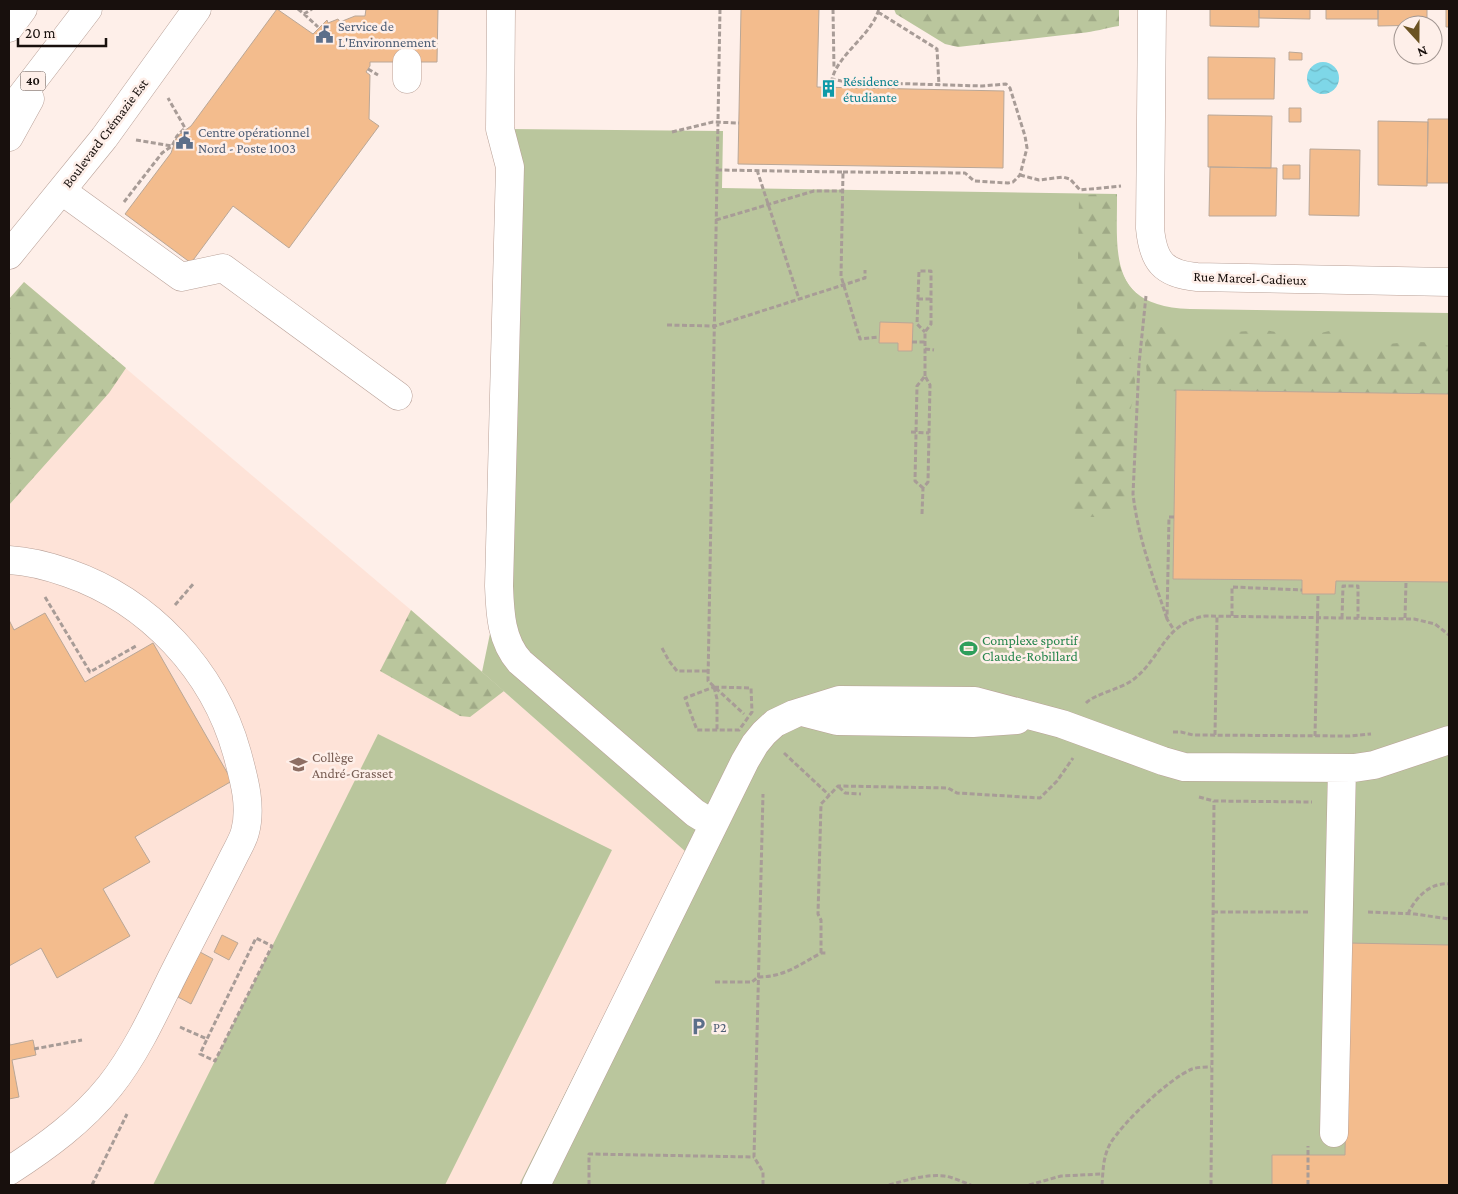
<svg xmlns="http://www.w3.org/2000/svg" width="1458" height="1194" viewBox="0 0 1458 1194" font-family="'Crimson Pro',serif">
<defs>
<pattern id="forest-firs" width="22" height="20" patternUnits="userSpaceOnUse" patternTransform="scale(1.25)"><rect width="22" height="20" fill="#bac69d"/><path d="M5 1l3.5 6h-7zM16 11l3.5 6h-7z" fill="#9fa986"/></pattern>
<pattern id="water-waves" width="16" height="10" patternUnits="userSpaceOnUse" patternTransform="scale(1.25)"><rect width="16" height="10" fill="#7ed7e8"/><path d="M0 5q4-4 8 0t8 0" fill="none" stroke="#6cb8c6"/></pattern>
</defs>
<rect width="100%" height="100%" fill="#feefe9"/>
<path fill="#fee3d8" d="M 24,282 L 411,610 L 686,851 L 519,1185 L 9,1185 L 9,299 Z"/>
<path fill="#bac69d" d="M 500,129 L 723,131 L 722,188 L 1117,194 C 1117,257 1109,306 1190,309 L 1449,313 L 1449,1185 L 519,1185 L 686,852 L 482,672 L 492,624 Z
M 378,734 L 612,850 L 445,1185 L 153,1185 Z"/>
<path fill="url(#forest-firs)" d="M 894,9 L 1119,9 L 1119,26 C 1106,28 1094,32 1081,33 C 1040,38 999,42 958,47 L 945,44 L 896,14 Z
M 1117,194 C 1117,229 1109,270 1138,295 L 1137,304 L 1123,344 L 1132,360 L 1135,381 L 1134,396 L 1127,423 L 1127,495 L 1116,511 L 1099,517 L 1074,517 L 1079,195 Z
M 24,282 L 126,368 L 109,393 L 9,505 L 9,299 Z
M 1161,327 C 1174,330 1182,339 1191,349 L 1203,350 L 1216,341 L 1234,332 L 1265,330 L 1305,337 L 1329,331 L 1342,336 L 1357,350 C 1386,343 1420,338 1449,346 L 1449,394 L 1161,391 L 1147,377 L 1145,351 L 1145,330 Z
M 411,610 L 504,691 L 470,717 L 460,716 L 380,671 Z"/>
<path fill="url(#water-waves)" d="M1307 78a16 16 0 1 1 32 0a16 16 0 1 1-32 0Z"/>
<path fill="#f3bc8d" stroke="#baa797" d="M 277,9 L 313,34 L 327,20 L 328,23 L 338,19 L 340,22 L 355,16 L 365,16 L 366,9 L 438,9 L 437,62 L 370,62 L 370,66 L 366,72 L 370,75 L 369,119 L 379,126 L 289,248 L 233,206 L 191,263 L 125,214 L 171,153 L 177,136 L 191,126 Z
M 741,9 L 819,9 L 817,87 L 1004,91 L 1003,168 L 738,164 Z
M 1210,9 L 1259,9 L 1259,27 L 1210,26 Z
M 1259,9 L 1310,9 L 1310,19 L 1259,18 Z
M 1326,9 L 1378,9 L 1378,19 L 1326,19 Z
M 1378,9 L 1427,9 L 1427,25 L 1378,26 Z
M 1446,9 L 1449,9 L 1449,27 L 1446,27 Z
M 1289,52 L 1302,53 L 1302,60 L 1289,60 Z
M 1208,57 L 1275,58 L 1274,99 L 1208,99 Z
M 1289,108 L 1301,108 L 1301,122 L 1289,122 Z
M 1208,115 L 1272,116 L 1271,168 L 1208,167 Z
M 1428,119 L 1449,119 L 1449,183 L 1427,183 Z
M 1378,121 L 1428,122 L 1427,186 L 1378,185 Z
M 1310,149 L 1360,150 L 1359,216 L 1309,215 Z
M 1283,165 L 1300,165 L 1300,179 L 1283,179 Z
M 1210,167 L 1277,168 L 1276,216 L 1209,216 Z
M 880,322 L 913,323 L 912,351 L 898,351 L 898,343 L 879,343 Z
M 1176,390 L 1449,394 L 1449,582 L 1336,581 L 1335,594 L 1302,594 L 1302,580 L 1173,579 Z
M 45,613 L 85,682 L 153,643 L 232,781 L 135,837 L 150,862 L 103,889 L 130,936 L 57,978 L 41,948 L 9,966 L 9,620 L 14,630 Z
M 222,935 L 238,943 L 229,960 L 214,952 Z
M 1348,943 L 1449,945 L 1449,1185 L 1272,1185 L 1272,1155 L 1345,1155 Z
M 200,952 L 213,959 L 191,1004 L 178,997 Z
M 9,1039 L 10,1045 L 33,1040 L 36,1055 L 12,1060 L 19,1097 L 9,1099 Z"/>
<g fill="none" stroke-linecap="round" stroke-linejoin="round">
<defs>
<path id="minor" d="M 501,9 L 500,129 L 510,167 L 499,586 C 500,613 501,641 520,662 L 695,813 L 713,824
M 1152,9 L 1150,228 C 1153,261 1163,274 1197,277 L 1449,282
M 407,62 L 407,79
M 62,191 L 181,277 L 223,268 L 398,396
M 9,560 C 29,561 48,566 68,573 C 149,601 214,670 237,753 C 244,779 252,806 245,832 C 243,840 238,848 234,856 C 213,898 191,939 170,981 C 153,1016 134,1056 110,1086 C 82,1121 46,1147 9,1171
M 802,712 L 837,721 L 973,723 L 1017,720
M 1334,1133 L 1342,768
M 536,1185 L 745,761 L 755,744 L 764,733 L 775,723 L 794,714 L 839,700 L 975,701 L 1062,724 L 1163,761 L 1184,767 L 1354,768 L 1374,765 L 1449,740"/>
<path id="major" d="M 9,255 L 104,138 L 197,9"/>
<path id="highway" d="M 9,28 L 23,9
M 9,112 L 88,9
M 9,137 L 30,99"/>
</defs>
<use href="#minor" stroke="#b9a198" stroke-width="29"/>
<use href="#major" stroke="#b9a198" stroke-width="29"/>
<use href="#highway" stroke="#b9a198" stroke-width="29"/>
<path stroke="#a89c97" stroke-width="3" stroke-dasharray="5 2.5" stroke-linecap="butt" d="M 298,9 L 304,14 L 312,9
M 720,9 L 708,681 L 744,714
M 833,9 L 834,69
M 878,12 L 937,49 L 939,85
M 304,14 L 318,27
M 368,69 L 378,75
M 832,79 L 832,87
M 672,132 L 713,122 L 739,123
M 136,140 L 172,146 L 177,136 L 185,128 L 168,98
M 717,170 L 843,172 L 841,276 L 860,339 L 879,337
M 757,170 L 799,299
M 843,172 L 965,173 L 974,181 L 1008,183 L 1013,182 L 1020,175 L 1027,148 L 1025,136 L 1010,88 L 1006,84 L 982,86 L 847,82 L 832,79 C 839,53 871,36 879,9
M 1020,175 L 1039,180 L 1063,177 L 1070,179 L 1080,190 L 1121,186
M 124,202 L 162,153 L 172,146
M 716,220 L 814,191 L 843,191
M 1146,296 L 1139,364 L 1133,494 C 1138,538 1154,579 1167,619
M 918,299 L 931,299
M 667,325 L 715,326 L 865,278 L 865,270
M 912,342 L 925,342
M 925,349 L 934,350
M 925,376 L 925,332 L 931,324 L 931,271 L 919,271 L 917,324 L 925,332
M 911,432 L 929,433
M 922,514 L 923,488 L 928,482 L 930,385 L 925,376 L 917,386 L 915,481 L 923,488
M 1174,517 L 1169,517 L 1167,619 L 1174,630
M 45,597 L 90,672 L 136,646
M 175,605 L 194,583
M 1232,616 L 1232,587 L 1302,590
M 1342,618 L 1343,586 L 1358,586 L 1358,618
M 1405,618 L 1406,582
M 662,648 L 669,661 L 677,671 L 709,671
M 714,687 L 751,688 L 752,712 L 739,730 L 697,730 L 685,698 Z
M 714,687 L 717,699 L 717,730
M 1086,703 C 1096,693 1120,690 1134,679 C 1162,657 1164,623 1205,616 L 1414,619 L 1435,624 L 1449,635
M 1173,732 L 1181,732 L 1193,735 L 1349,736 L 1371,734
M 1215,735 L 1217,616
M 1315,736 L 1318,594
M 784,753 L 829,795
M 839,787 L 845,793 L 861,794
M 1199,797 L 1214,801 L 1312,802
M 1213,912 L 1310,912
M 1368,912 L 1415,914 L 1449,919
M 1408,914 C 1415,898 1430,882 1449,884
M 821,953 L 821,920 L 818,914 L 821,804 L 838,786 L 948,788 L 957,793 L 1040,798 L 1057,781 L 1073,758
M 715,982 L 752,982 L 758,977 C 784,977 799,965 821,953 L 827,953
M 180,1027 L 207,1039 L 256,938 L 272,946 L 215,1061 L 200,1054 L 207,1039
M 34,1049 L 82,1040
M 92,1185 L 127,1114
M 589,1185 L 589,1154 L 754,1157
M 763,1185 L 763,1172 L 754,1157 L 763,794
M 889,1185 C 907,1180 926,1174 944,1176 C 953,1177 962,1182 971,1185
M 1029,1185 L 1061,1176 L 1102,1174
M 1102,1185 C 1103,1171 1103,1157 1110,1144 C 1123,1122 1169,1079 1192,1069 C 1198,1067 1205,1067 1211,1067
M 1211,1185 L 1214,801
M 1308,1185 L 1308,1146"/>
<use href="#minor" stroke="#fff" stroke-width="28"/>
<use href="#major" stroke="#fff" stroke-width="28"/>
<use href="#highway" stroke="#fff" stroke-width="28"/>
</g>
<defs>
<symbol id="civic-bare" viewBox="-9 -9 18 18"><path d="M-.6-6.5H3V-4.5H.6V-3L4-1V1h2V6H-6V1h2V-1L-.6-3ZM-1.2 2.5V6h2.4V2.5Z" fill="#5c6f8a" stroke="#feefe9" stroke-width="2.5" paint-order="stroke"/></symbol>
<symbol id="building-bare" viewBox="-9 -9 18 18"><path d="M-4-6H4V6H1V3H-1V6H-4ZM-2.5-4.3h1.7v1.8h-1.7ZM.8-4.3h1.7v1.8H.8ZM-2.5-1h1.7V.8h-1.7ZM.8-1h1.7V.8H.8Z" fill="#0f9aa8" stroke="#feefe9" stroke-width="2.5" paint-order="stroke"/></symbol>
<symbol id="stadium-bare" viewBox="-9 -9 18 18"><path d="M0-5a6.5 5 0 1 0 0 10a6.5 5 0 1 0 0-10ZM-3.5-1.8h7v3.6h-7Z" fill="#2e9e5b" stroke="#feefe9" stroke-width="2.5" paint-order="stroke"/></symbol>
<symbol id="university-bare" viewBox="-9 -9 18 18"><path d="M0-5L7-2L0 1L-7-2ZM-4 1L0 2.5L4 1V4Q0 6-4 4Z" fill="#8d6e63" stroke="#feefe9" stroke-width="2.5" paint-order="stroke"/></symbol>
<symbol id="parking-bare" viewBox="-9 -9 18 18"><path d="M-3.5-5.5H1a3.5 3.5 0 0 1 0 7H-1V5.5H-3.5ZM-1-3.4V-.6H.8a1.4 1.4 0 0 0 0-2.8Z" fill="#5c6f8a" stroke="#feefe9" stroke-width="2.5" paint-order="stroke"/></symbol>
</defs>
<g fill-rule="evenodd">
<use href="#civic-bare" x="312" y="22" width="25" height="25"/>
<use href="#building-bare" x="816" y="76" width="25" height="25"/>
<use href="#civic-bare" x="172" y="128" width="25" height="25"/>
<use href="#stadium-bare" x="956" y="636" width="25" height="25"/>
<use href="#university-bare" x="286" y="752" width="25" height="25"/>
<use href="#parking-bare" x="686" y="1014" width="25" height="25"/>
</g>
<g text-anchor="middle" stroke-width="5" stroke-linejoin="round" paint-order="stroke">
<rect fill="#feefe9" stroke="#5d534f" stroke-width="1" x="20.5" y="71.5" width="25" height="19" rx="4"/>
<g font-size="12" font-weight="bold" fill="#18100d">
<text x="33" y="85">40</text>
</g>
<g font-size="14" fill="#4e5e75" stroke="#feefe9" text-anchor="start">
<text x="338" y="31">Service de<tspan x="338" dy="16">L'Environnement</tspan></text>
<text x="198" y="137">Centre opérationnel<tspan x="198" dy="16">Nord - Poste 1003</tspan></text>
<text x="713" y="1032">P2</text>
</g>
<g font-size="14" fill="#0d838f" stroke="#feefe9" text-anchor="start">
<text x="843" y="86">Résidence<tspan x="843" dy="16">étudiante</tspan></text>
</g>
<g font-size="14" fill="#18100d" stroke="#feefe9">
<text transform="translate(105 133) rotate(-53)" y="5">Boulevard Crémazie Est</text>
<text transform="translate(1250 278) rotate(2)" y="5">Rue Marcel-Cadieux</text>
</g>
<g font-size="14" fill="#27864d" stroke="#feefe9" text-anchor="start">
<text x="982" y="645">Complexe sportif<tspan x="982" dy="16">Claude-Robillard</tspan></text>
</g>
<g font-size="14" fill="#785e54" stroke="#feefe9" text-anchor="start">
<text x="312" y="762">Collège<tspan x="312" dy="16">André-Grasset</tspan></text>
</g>
</g>
<rect width="1458" height="1194" fill="none" stroke="#18100d" stroke-width="20"/>
<g transform="translate(1418 40) rotate(159)"><circle r="24" fill="#feefe9" stroke="#a29691"/>
<path d="M0-4L9 19L0 12L-9 19Z" fill="#6b5323"/>
<text y="-8" font-size="14" font-weight="bold" text-anchor="middle" fill="#18100d">N</text>
</g>
<path d="M18 38v8h88v-8" fill="none" stroke="#18100d" stroke-width="2.5"/>
<text x="25" y="38" font-size="15" fill="#18100d" stroke="#feefe9" stroke-width="4" paint-order="stroke">20 m</text>
</svg>
